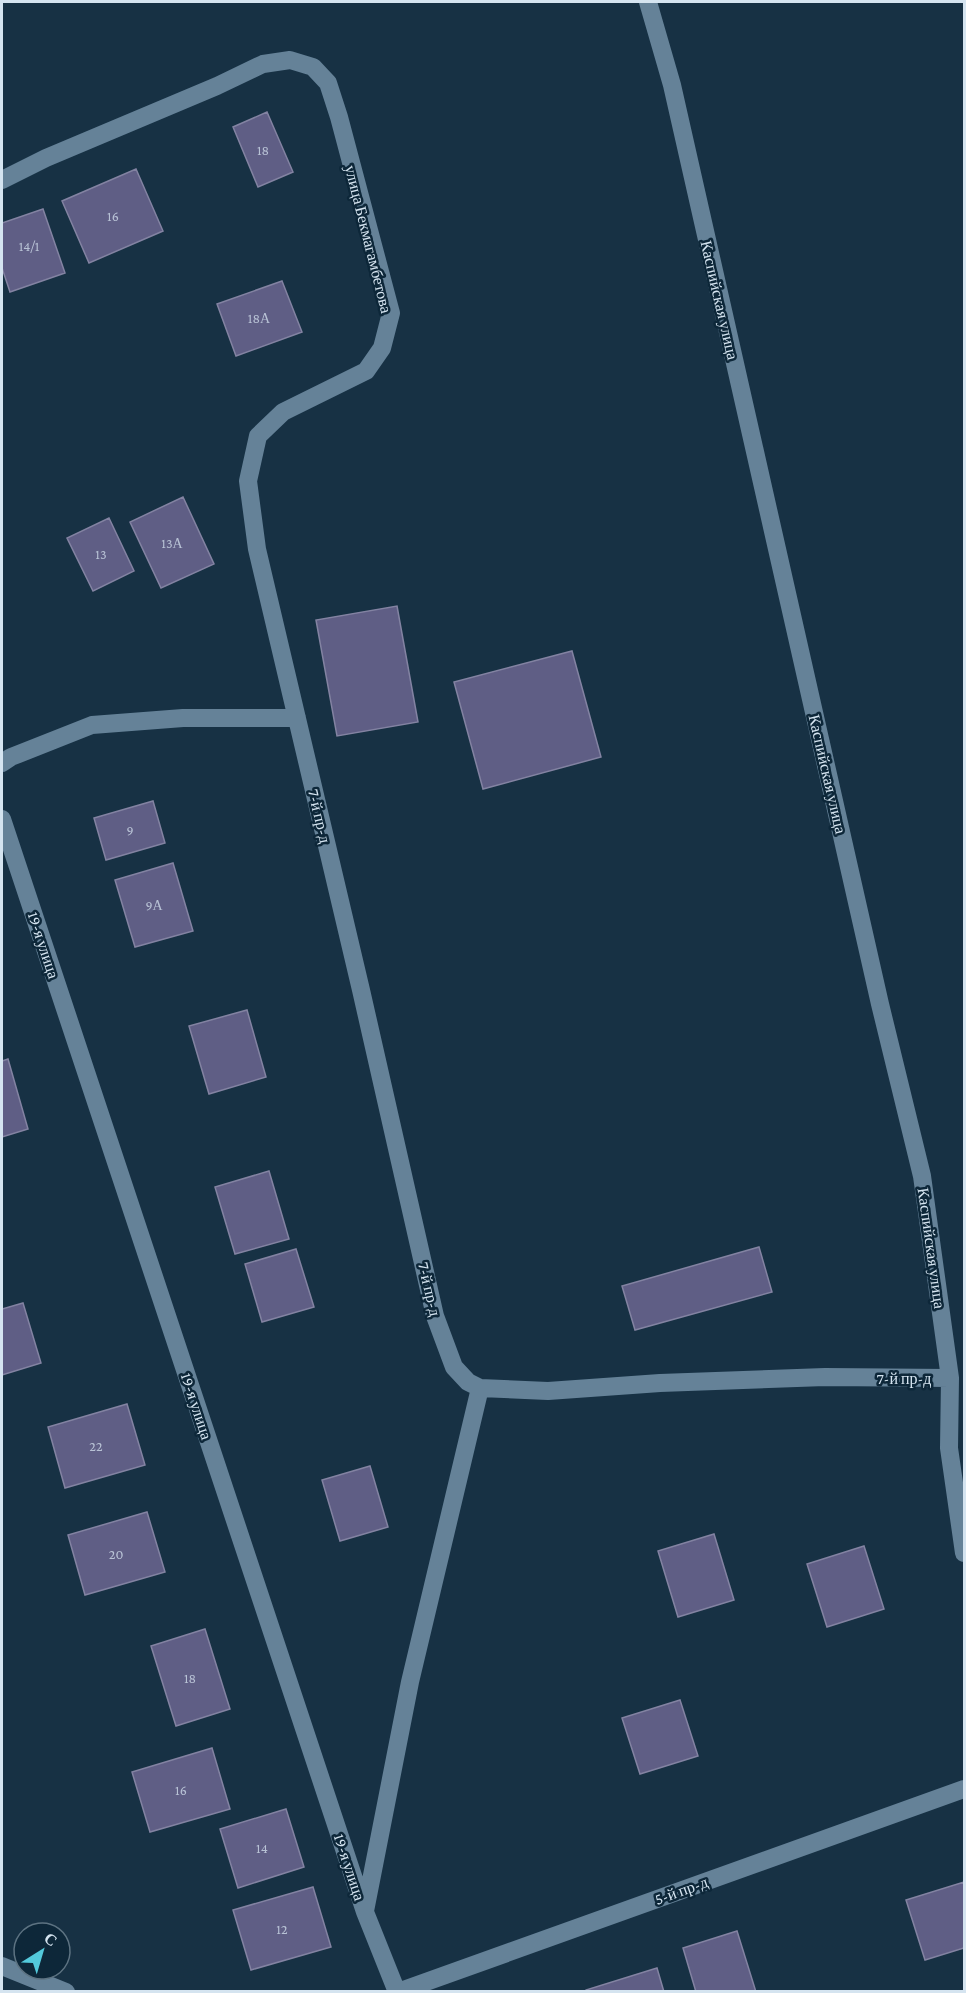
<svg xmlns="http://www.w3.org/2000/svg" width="966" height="1993" viewBox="0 0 966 1993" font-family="'Crimson Pro',serif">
<rect width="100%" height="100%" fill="#173144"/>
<path fill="#5f5e85" stroke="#8383a2" stroke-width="1.5" d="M 267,112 L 293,172 L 258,187 L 233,127 Z
M 136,169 L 163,231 L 89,263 L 62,201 Z
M 43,209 L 65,273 L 10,292 L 2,268 L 2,223 Z
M 282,281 L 302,332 L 236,356 L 217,304 Z
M 183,497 L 214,564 L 161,588 L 130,522 Z
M 109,518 L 134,571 L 93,591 L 67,538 Z
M 397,606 L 418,722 L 337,736 L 316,620 Z
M 572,651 L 601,757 L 483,789 L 454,682 Z
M 153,801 L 165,843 L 106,860 L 94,818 Z
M 173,863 L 193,931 L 135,947 L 115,880 Z
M 247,1010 L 266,1077 L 209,1094 L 189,1026 Z
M 8,1059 L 28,1129 L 2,1137 L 2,1061 Z
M 269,1171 L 289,1239 L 235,1254 L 215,1187 Z
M 759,1247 L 772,1292 L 635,1330 L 622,1286 Z
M 296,1249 L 314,1307 L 262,1322 L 245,1264 Z
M 23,1303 L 41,1363 L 2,1375 L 2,1309 Z
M 127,1404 L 145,1465 L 65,1488 L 48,1427 Z
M 370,1466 L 388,1527 L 340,1541 L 322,1480 Z
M 147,1512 L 165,1572 L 85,1595 L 68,1535 Z
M 714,1534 L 734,1600 L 678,1617 L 658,1551 Z
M 864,1546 L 884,1609 L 827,1627 L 807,1564 Z
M 205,1629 L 230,1709 L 176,1726 L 151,1646 Z
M 680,1700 L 698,1756 L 640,1774 L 622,1718 Z
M 212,1748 L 230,1809 L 150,1832 L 132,1772 Z
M 286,1809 L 304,1867 L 238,1888 L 220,1829 Z
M 964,1882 L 964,1948 L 925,1960 L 906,1900 Z
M 313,1887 L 331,1947 L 251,1970 L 233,1910 Z
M 737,1931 L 756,1992 L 696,1992 L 683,1948 Z
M 657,1968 L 664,1992 L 586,1992 L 586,1990 Z"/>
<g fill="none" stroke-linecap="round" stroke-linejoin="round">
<path stroke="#658298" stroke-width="18" d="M 648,2 L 672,85 L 880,1004 L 922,1176 L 950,1378 L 949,1448 L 964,1553
M 2,180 L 46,158 L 217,86 L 263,64 L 290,60 L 313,67 L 328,83 L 339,117 L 391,313 L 382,348 L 366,371 L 283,412 L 258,436 L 248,481 L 257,549 L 361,990 L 435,1316 L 454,1367 L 468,1382 L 480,1388 L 548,1391 L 660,1383 L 825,1377 L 950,1378
M 2,763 L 11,757 L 92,725 L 183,718 L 297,718
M 2,819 L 365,1912 L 397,1992
M 365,1911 L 410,1682 L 480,1388
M 2,1966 L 66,1992
M 398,1992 L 964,1789"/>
</g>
<g text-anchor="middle" stroke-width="5" stroke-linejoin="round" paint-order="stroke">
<g font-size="14" fill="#b8c2d5">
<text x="263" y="155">18</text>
<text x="113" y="221">16</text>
<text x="29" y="251">14/1</text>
<text x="259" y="323">18А</text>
<text x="172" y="548">13А</text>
<text x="101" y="559">13</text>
<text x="130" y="835">9</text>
<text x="154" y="910">9А</text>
<text x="96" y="1451">22</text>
<text x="116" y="1559">20</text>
<text x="190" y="1683">18</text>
<text x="181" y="1795">16</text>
<text x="262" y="1853">14</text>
<text x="282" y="1934">12</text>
</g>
<g font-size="16" fill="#d5e4f0" stroke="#0d2739">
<text transform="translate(369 239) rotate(76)" y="6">улица Бекмагамбетова</text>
<text transform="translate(720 300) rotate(77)" y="6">Каспийская улица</text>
<text transform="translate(828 774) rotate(77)" y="6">Каспийская улица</text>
<text transform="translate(320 816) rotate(77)" y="6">7-й пр-д</text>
<text transform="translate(44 945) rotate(72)" y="6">19-я улица</text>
<text transform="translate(932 1248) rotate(82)" y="6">Каспийская улица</text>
<text transform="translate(430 1289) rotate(77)" y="6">7-й пр-д</text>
<text x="904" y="1384">7-й пр-д</text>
<text transform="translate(197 1406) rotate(72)" y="6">19-я улица</text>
<text transform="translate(350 1867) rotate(72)" y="6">19-я улица</text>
<text transform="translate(681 1890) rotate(-20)" y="6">5-й пр-д</text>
</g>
</g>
<rect width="966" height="1993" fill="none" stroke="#d5e4f0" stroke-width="6"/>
<g transform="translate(42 1951) rotate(37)"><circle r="28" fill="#0d2739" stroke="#5d7382" stroke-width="1.5"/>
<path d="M0-4.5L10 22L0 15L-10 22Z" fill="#53cadc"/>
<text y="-9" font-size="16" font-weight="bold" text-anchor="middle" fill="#d5e4f0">С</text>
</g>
</svg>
